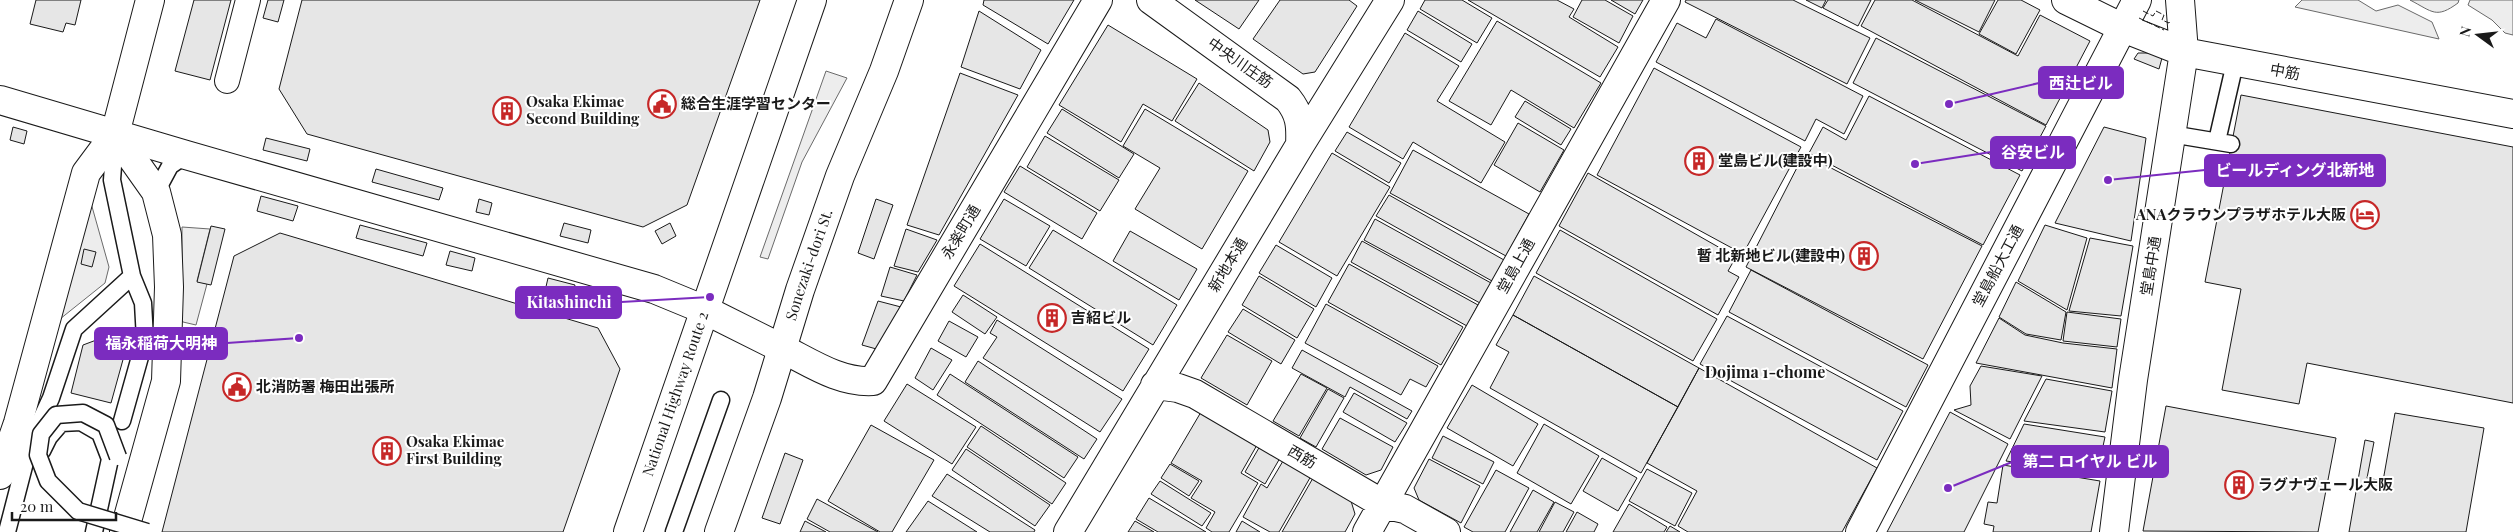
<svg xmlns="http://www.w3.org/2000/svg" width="2513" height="532" viewBox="0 0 2513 532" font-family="'Playfair Display','Noto Sans JP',serif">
<rect width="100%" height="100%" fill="#fff"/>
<path fill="#ededed" stroke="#6a6a6a" d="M 2302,0 L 2358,0 L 2376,11 L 2398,5 L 2432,22 L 2439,39 L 2295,7 Z
M 2410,0 L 2459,0 L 2458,3 C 2436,19 2433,12 2410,0 Z
M 2470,0 L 2513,0 L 2513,35 L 2505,33 L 2492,20 L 2468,5 Z
M 826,71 L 847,78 L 802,162 L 768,259 L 760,257 Z
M 91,203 L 109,267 L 105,283 L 60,319 Z
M 182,227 L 210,229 L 197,281 L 207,284 L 196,325 L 183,322 L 178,314 L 182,277 Z"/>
<path fill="#e6e6e6" stroke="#1a1a1a" d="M 36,0 L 81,0 L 75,25 L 66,23 L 63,32 L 30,24 Z
M 194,0 L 231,0 L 210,80 L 175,71 Z
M 268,0 L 284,0 L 278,22 L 263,18 Z
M 302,0 L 760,0 L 687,205 L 643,227 L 307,134 L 279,89 Z
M 984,0 L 1074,0 L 1048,44 L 983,5 Z
M 1195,0 L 1259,0 L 1239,29 Z
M 1280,0 L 1349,0 L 1357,6 L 1315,72 L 1303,74 L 1253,39 Z
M 1425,0 L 1462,0 L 1492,18 L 1477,43 L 1420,9 Z
M 1468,0 L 1557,0 L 1574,9 L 1569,17 L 1618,47 L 1600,77 Z
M 1582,0 L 1605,0 L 1633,16 L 1619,43 L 1573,17 Z
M 1611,0 L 1643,0 L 1635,14 Z
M 1686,0 L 1793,0 L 1870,38 L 1847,84 L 1685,2 Z
M 1806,0 L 1826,0 L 1822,8 Z
M 1828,0 L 1871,0 L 1858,26 L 1823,8 Z
M 1875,0 L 1912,0 L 2018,56 L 2040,15 L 2090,41 L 2046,125 L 1861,26 Z
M 1915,0 L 1995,0 L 1979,32 Z
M 1998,0 L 2021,0 L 2040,10 L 2016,54 L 1979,34 Z
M 979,11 L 1041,50 L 1020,89 L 961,67 Z
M 1418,11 L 1472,44 L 1461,62 L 1407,30 Z
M 1716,19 L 1863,96 L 1844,134 L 1816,119 L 1805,141 L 1656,62 L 1677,23 L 1706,38 Z
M 1497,21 L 1601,83 L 1574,128 L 1511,90 L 1491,125 L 1449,101 Z
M 1108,25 L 1197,79 L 1172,121 L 1143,104 L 1121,142 L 1059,105 Z
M 1405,33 L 1459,66 L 1437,101 L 1505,142 L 1481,183 L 1413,142 L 1403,159 L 1349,127 Z
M 1876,38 L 2046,126 L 2022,171 L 1853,83 Z
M 2138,53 L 2150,53 L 2162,58 L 2159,69 L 2134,59 Z
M 1654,68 L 1801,147 L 1743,254 L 1597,175 Z
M 960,73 L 1018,95 L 939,235 L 907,225 Z
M 1199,83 L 1268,130 L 1270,142 L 1254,171 L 1175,121 Z
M 2241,95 L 2513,147 L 2513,403 L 2307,363 L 2299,404 L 2222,390 L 2241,289 L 2205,282 Z
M 1869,96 L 2020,175 L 1983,245 L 1809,153 L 1823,127 L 1846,140 Z
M 1525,101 L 1571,129 L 1561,145 L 1515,117 Z
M 1062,109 L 1134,154 L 1119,178 L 1047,133 Z
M 1145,109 L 1248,171 L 1202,249 L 1135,209 L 1160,168 L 1123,146 Z
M 1518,123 L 1564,150 L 1540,192 L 1494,165 Z
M 13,127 L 27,131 L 24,144 L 10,140 Z
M 2104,127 L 2146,138 L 2131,241 L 2055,223 Z
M 1347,132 L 1401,163 L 1389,183 L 1335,151 Z
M 1045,136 L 1119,180 L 1100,211 L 1027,167 Z
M 266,138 L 310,149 L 307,161 L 263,150 Z
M 1413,150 L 1529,214 L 1506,256 L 1390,193 Z
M 1332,153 L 1390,187 L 1337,276 L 1279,242 Z
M 1804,154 L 1982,246 L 1923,359 L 1746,267 Z
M 1020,166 L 1097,213 L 1082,239 L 1004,192 Z
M 376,169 L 443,188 L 439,200 L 372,182 Z
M 1588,173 L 1736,257 L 1728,271 L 1739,277 L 1718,315 L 1559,226 Z
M 1389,195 L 1504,260 L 1492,281 L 1376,216 Z
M 261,196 L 298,206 L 293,221 L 257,211 Z
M 479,199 L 492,203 L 489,215 L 476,212 Z
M 876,199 L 893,205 L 874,259 L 858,253 Z
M 1004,199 L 1050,226 L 1026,266 L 980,239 Z
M 1375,219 L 1491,283 L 1480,303 L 1364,240 Z
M 564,223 L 591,230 L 588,243 L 560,236 Z
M 670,223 L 676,236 L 662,244 L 655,231 Z
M 360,225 L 427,243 L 423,256 L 356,238 Z
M 2045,225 L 2087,238 L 2067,310 L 2018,281 Z
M 211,226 L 225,229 L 211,285 L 197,282 Z
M 906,229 L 937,240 L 918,272 L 894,266 Z
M 1053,230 L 1177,305 L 1153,345 L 1029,268 Z
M 1560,230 L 1717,319 L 1693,361 L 1536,273 Z
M 1130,231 L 1197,269 L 1179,300 L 1113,261 Z
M 280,233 L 598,328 L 620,369 L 563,532 L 162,532 L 234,256 Z
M 2090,238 L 2133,246 L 2121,316 L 2069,311 Z
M 1362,241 L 1478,305 L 1467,326 L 1351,262 Z
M 980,244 L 1149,349 L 1123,391 L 954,286 Z
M 1276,245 L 1332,278 L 1316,307 L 1259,273 Z
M 84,249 L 96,252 L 92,267 L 81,264 Z
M 450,251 L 475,258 L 472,271 L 446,265 Z
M 1349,264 L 1463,327 L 1441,365 L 1328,302 Z
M 890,267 L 917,275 L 904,301 L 881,296 Z
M 1751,270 L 1928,365 L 1906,407 L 1729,312 Z
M 1259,276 L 1314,309 L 1297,338 L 1242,305 Z
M 1534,276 L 1699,368 L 1678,407 L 1513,315 Z
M 548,278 L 575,285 L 572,298 L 545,291 Z
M 2016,282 L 2066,312 L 2061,340 L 2026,334 L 1999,317 Z
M 963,295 L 997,317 L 985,334 L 952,312 Z
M 878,301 L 901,307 L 880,350 L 862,345 Z
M 1326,304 L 1438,366 L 1426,387 L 1410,379 L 1401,395 L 1305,343 Z
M 1243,309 L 1295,340 L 1281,364 L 1228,332 Z
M 2067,312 L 2121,319 L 2117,347 L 2063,341 Z
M 1513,315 L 1678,407 L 1641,473 L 1490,388 L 1509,352 L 1496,345 Z
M 1727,316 L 1903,411 L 1877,460 L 1700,364 Z
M 1999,318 L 2025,335 L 2063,343 L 2117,349 L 2112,388 L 1976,363 Z
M 997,320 L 1122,399 L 1100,432 L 983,358 L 997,337 L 990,333 Z
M 949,321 L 978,337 L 966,357 L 938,341 Z
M 1227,335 L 1272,361 L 1247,405 L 1201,378 Z
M 107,336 L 124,356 L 111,403 L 71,393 L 83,345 Z
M 931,348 L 952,360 L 933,390 L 915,378 Z
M 1302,350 L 1412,411 L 1407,419 L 1350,387 L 1345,397 L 1292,368 Z
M 978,361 L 1097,439 L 1084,459 L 965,382 Z
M 1981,366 L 2042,376 L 2010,439 L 1954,410 L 1971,405 L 1970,386 Z
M 1699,368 L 1877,468 L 1842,532 L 1688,532 L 1678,526 L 1697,491 L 1647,463 Z
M 950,374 L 1078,457 L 1064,478 L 937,395 Z
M 1301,374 L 1327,388 L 1299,436 L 1273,421 Z
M 2046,379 L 2112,391 L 2105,432 L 2024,421 Z
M 907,384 L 976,427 L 952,464 L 884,421 Z
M 1472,385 L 1538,424 L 1513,466 L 1447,428 Z
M 1328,389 L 1344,398 L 1316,447 L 1300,438 Z
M 1354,393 L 1407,423 L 1395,442 L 1343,412 Z
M 2166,406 L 2336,438 L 2318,532 L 2143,531 Z
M 1201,412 L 1257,445 L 1241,473 L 1258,483 L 1229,532 L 1212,532 L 1206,528 L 1215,512 L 1191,498 L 1202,481 L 1171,463 Z
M 1950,412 L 2008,444 L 1964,532 L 1887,532 Z
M 2395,413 L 2484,428 L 2466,532 L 2349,532 L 2365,440 L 2374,442 L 2367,478 L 2383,481 Z
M 1340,418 L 1393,447 L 1381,470 L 1366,475 L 1322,449 Z
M 1544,424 L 1599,456 L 1571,504 L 1517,473 Z
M 2024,424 L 2105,437 L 2097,474 L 2006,461 Z
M 871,425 L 934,460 L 892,532 L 880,532 L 828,501 Z
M 981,426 L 1066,483 L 1052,504 L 967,447 Z
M 1443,436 L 1494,462 L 1483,484 L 1432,458 Z
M 1260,446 L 1280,458 L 1265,484 L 1245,472 Z
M 966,449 L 1050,505 L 1035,526 L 952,470 Z
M 785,453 L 803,460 L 780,524 L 762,518 Z
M 1602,458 L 1637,478 L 1618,511 L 1583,491 Z
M 1429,459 L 1480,486 L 1461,523 L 1419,500 L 1414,488 Z
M 1283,461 L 1311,476 L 1279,532 L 1270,532 L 1243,517 L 1261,484 L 1267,488 Z
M 1170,464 L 1199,481 L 1189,496 L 1161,478 Z
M 2003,465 L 2100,481 L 2091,532 L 1993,532 L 1994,526 L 1984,524 L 1988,502 L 1997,503 Z
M 1647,469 L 1692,493 L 1675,526 L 1629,501 Z
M 1496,470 L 1529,488 L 1505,532 L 1473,532 L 1464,527 Z
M 947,474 L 1035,530 L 1034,532 L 990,532 L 932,496 Z
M 1313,478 L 1351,501 L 1355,514 L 1345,532 L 1282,532 Z
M 1160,481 L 1211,513 L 1202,526 L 1151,494 Z
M 1533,490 L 1554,502 L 1537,532 L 1510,532 Z
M 1149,498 L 1206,532 L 1158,532 L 1136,519 Z
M 817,499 L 878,532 L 830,532 L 807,519 Z
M 928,501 L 977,532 L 906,532 Z
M 1555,502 L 1574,512 L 1563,532 L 1539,532 Z
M 1629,504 L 1667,527 L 1664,532 L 1613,532 Z
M 1577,512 L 1598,524 L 1594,532 L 1566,532 Z
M 805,521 L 826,532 L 800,532 Z
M 1135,521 L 1154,532 L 1128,532 Z
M 1242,521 L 1260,532 L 1236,532 Z
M 1670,526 L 1680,532 L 1666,532 Z"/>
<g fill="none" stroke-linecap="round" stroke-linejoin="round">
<defs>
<path id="service" d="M 2171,134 L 2231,144
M 2217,141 L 2235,63
M 156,192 L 170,166 L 186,155
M 122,421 L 145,339 L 143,303 L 132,276
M 42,451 L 49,437 L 61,423 L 81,422 L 100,433 L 110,459 L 94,532
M 7,532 L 30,443 L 51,398 L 74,329 L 132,276 L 112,180 L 115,139
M 674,532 L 721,400"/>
<path id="pedestrian" d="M 227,81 L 248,0"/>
<path id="minor" d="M 1151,0 L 1288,99 C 1300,114 1301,125 1300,145
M 2066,0 L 2123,28 L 2184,52 L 2513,114
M 783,349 C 811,363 840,383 873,381 L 1098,0
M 1155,385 L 1178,388 L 1195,394 L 1383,504 L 1405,509 L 1446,532
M 0,475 L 18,423 L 86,173 L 115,134 L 156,192 L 167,235 L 169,287 L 166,381 L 124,532
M 1068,532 L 1300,145 L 1390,0
M 1367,532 L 1666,0
M 1860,532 L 2137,0
M 2114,532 L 2133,380 L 2184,52 L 2180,0"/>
<path id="tertiary" d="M 0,100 L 186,155 L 654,289 L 705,310 L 783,349
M 115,134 L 150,0"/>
<g id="trunk">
<path id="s1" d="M 628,532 L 812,0"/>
<path id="s2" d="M 719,532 L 767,398 L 800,290 L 840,176 L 884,71 L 909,0"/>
</g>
</defs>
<use href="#service" stroke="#1a1a1a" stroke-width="19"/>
<use href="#pedestrian" stroke="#1a1a1a" stroke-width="26"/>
<use href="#minor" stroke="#1a1a1a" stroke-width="30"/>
<use href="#tertiary" stroke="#1a1a1a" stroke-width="30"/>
<use href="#trunk" stroke="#1a1a1a" stroke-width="30"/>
<use href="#service" stroke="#fff" stroke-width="16"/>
<use href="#pedestrian" stroke="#fff" stroke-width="24"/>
<use href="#minor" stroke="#fff" stroke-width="28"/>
<use href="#tertiary" stroke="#fff" stroke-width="28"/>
<use href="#trunk" stroke="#fff" stroke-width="28"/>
<defs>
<path id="service-bridge" d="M 118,457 L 106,425 L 83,413 L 56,415 L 41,434 L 38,455 L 48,481 L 78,511 L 147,532"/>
</defs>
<use href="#service-bridge" stroke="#1a1a1a" stroke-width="19" stroke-linecap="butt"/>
<use href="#service-bridge" stroke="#fff" stroke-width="16"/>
<path stroke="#1a1a1a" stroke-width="1" stroke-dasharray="6 2.5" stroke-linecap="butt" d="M 2143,11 L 2153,16 L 2156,11 L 2164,15 L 2162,20 L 2169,23 L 2170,21
M 2139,18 L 2164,30"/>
</g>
<defs>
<symbol id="civic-ring" viewBox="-11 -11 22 22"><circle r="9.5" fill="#fff" stroke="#c62828" stroke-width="1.5"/><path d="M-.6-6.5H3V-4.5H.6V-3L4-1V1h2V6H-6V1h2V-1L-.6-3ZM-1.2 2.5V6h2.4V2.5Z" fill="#c62828"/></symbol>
<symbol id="building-ring" viewBox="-11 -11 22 22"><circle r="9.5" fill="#fff" stroke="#c62828" stroke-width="1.5"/><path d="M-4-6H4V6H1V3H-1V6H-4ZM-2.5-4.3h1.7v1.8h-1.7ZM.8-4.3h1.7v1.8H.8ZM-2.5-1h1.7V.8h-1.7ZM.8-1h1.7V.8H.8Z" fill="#c62828"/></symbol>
<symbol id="hotel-ring" viewBox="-11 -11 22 22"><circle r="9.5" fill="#fff" stroke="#c62828" stroke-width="1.5"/><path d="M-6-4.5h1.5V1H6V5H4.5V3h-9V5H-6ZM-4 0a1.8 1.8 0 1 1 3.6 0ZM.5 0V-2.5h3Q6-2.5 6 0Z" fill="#c62828"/></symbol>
</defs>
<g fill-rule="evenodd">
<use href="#civic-ring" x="646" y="88" width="32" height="32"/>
<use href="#building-ring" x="491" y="95" width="32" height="32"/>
<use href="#building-ring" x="1683" y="145" width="32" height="32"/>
<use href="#hotel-ring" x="2349" y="199" width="32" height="32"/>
<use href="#building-ring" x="1848" y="240" width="32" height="32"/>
<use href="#building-ring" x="1036" y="302" width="32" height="32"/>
<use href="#civic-ring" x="221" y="371" width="32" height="32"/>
<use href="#building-ring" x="371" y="435" width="32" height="32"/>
<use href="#building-ring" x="2223" y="469" width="32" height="32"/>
</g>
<g text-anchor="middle" stroke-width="4" stroke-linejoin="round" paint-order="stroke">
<g font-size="15" fill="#1a1a1a" stroke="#fff">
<text transform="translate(1240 63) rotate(35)" y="5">中央川庄筋</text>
<text transform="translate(2285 72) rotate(10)" y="5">中筋</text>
<text transform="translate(961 232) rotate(-59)" y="5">永楽町通</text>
<text dy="5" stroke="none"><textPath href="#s2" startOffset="282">Sonezaki-dori St.</textPath></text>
<text transform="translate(1228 265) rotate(-59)" y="5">新地本通</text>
<text transform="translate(1516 266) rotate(-61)" y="5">堂島上通</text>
<text transform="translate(1998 266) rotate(-62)" y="5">堂島船大工通</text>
<text transform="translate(2151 266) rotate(-81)" y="5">堂島中通</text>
<text dy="5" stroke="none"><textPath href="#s1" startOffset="146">National Highway Route 2</textPath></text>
<text transform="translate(1302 457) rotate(30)" y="5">西筋</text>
</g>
<g font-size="15" font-weight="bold" fill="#1a1a1a" stroke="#fff" text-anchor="start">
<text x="526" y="107">Osaka Ekimae<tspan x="526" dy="17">Second Building</tspan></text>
<text x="681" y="109">総合生涯学習センター</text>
<text x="1718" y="166">堂島ビル(建設中)</text>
<text x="2346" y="220" text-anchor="end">ANAクラウンプラザホテル大阪</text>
<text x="1845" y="261" text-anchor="end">暫 北新地ビル(建設中)</text>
<text x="1071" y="323">吉紹ビル</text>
<text x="256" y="392">北消防署 梅田出張所</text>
<text x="406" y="447">Osaka Ekimae<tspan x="406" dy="17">First Building</tspan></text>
<text x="2258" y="490">ラグナヴェール大阪</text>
</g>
<g font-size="16" font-weight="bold" fill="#1a1a1a" stroke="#fff">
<text x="1765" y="378">Dojima 1-chome</text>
</g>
</g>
<path fill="none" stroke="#7b2cbf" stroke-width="2" d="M1949 104L2039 83M1915 164L1991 152M2108 180L2205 170M710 297L621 302M299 338L227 343M1948 488L2012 462"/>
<g fill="#7b2cbf" stroke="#fff" stroke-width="2">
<circle cx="1949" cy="104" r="5"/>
<circle cx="1915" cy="164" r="5"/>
<circle cx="2108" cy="180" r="5"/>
<circle cx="710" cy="297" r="5"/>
<circle cx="299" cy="338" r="5"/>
<circle cx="1948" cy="488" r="5"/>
</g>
<g fill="#7b2cbf" stroke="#7b2cbf" stroke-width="2">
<rect x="2039" y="67" width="84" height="31" rx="5"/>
<rect x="1991" y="137" width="84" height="31" rx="5"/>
<rect x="2205" y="155" width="180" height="31" rx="5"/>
<rect x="516" y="287" width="105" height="31" rx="5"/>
<rect x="95" y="328" width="132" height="31" rx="5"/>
<rect x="2012" y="446" width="156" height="31" rx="5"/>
</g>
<g font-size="16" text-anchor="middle" font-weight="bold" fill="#fff">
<text x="2081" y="89">西辻ビル</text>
<text x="2033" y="158">谷安ビル</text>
<text x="2295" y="176">ビールディング北新地</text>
<text x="569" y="308">Kitashinchi</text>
<text x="161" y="349">福永稲荷大明神</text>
<text x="2090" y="467">第二 ロイヤル ビル</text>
</g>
<g transform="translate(2478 35) rotate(285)" stroke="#ffffff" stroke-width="4" paint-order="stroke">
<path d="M0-4L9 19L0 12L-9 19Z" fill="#1a1a1a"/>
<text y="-8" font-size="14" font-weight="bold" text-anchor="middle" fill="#1a1a1a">N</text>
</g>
<path d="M12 512v8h104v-8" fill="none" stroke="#1a1a1a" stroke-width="2.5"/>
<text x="20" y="512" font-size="15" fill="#1a1a1a" stroke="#ffffff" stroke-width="4" paint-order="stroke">20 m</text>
</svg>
